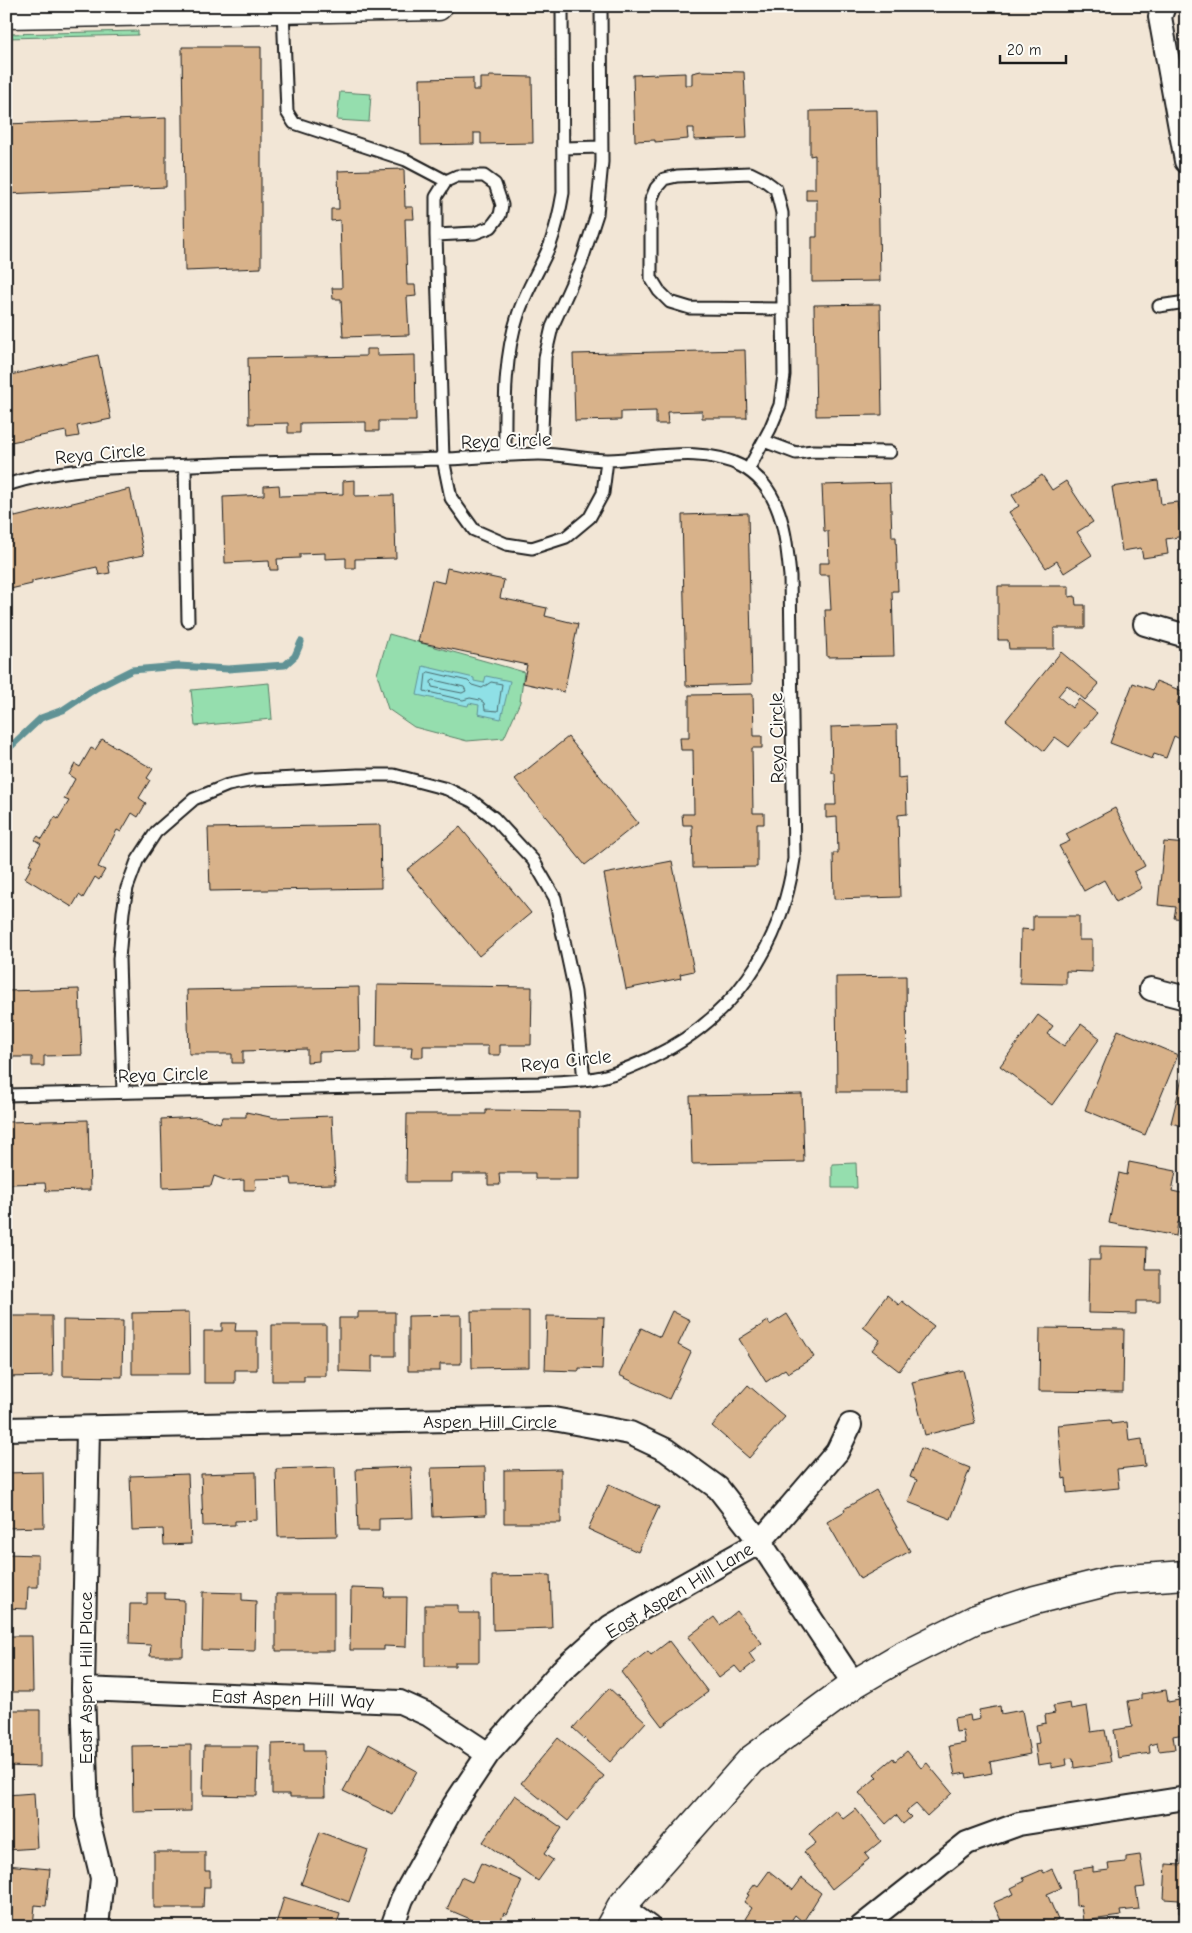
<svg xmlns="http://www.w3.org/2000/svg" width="1192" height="1933" viewBox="0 0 1192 1933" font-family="'Comic Neue',sans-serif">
<rect width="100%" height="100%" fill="#f2e6d6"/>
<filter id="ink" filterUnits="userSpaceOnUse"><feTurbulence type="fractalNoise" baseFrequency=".02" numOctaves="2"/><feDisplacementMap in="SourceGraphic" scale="10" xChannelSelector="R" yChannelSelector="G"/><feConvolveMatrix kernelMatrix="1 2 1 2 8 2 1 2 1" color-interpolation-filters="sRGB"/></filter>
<g filter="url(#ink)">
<path fill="#95deae" stroke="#587d65" d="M 138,31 L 138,35 L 6,38 L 6,34 Z
M 340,92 L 371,94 L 369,122 L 337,120 Z
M 389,634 L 524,672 L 520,702 L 504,738 L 467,741 L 414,727 L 388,709 L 377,674 Z
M 269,683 L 272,719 L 195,726 L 191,690 Z
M 856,1163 L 857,1188 L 832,1188 L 832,1164 Z"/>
<path fill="#8fe0e6" stroke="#619295" d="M 423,666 L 474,678 L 474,681 L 484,683 L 486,676 L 510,681 L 501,719 L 478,714 L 479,705 L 469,703 L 468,706 L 417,695 Z"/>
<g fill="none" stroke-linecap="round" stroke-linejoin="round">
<path stroke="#4a6a6d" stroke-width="1" d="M 429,672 L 468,681 L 472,685 L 482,688 L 491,682 L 502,684 L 498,711 L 485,710 L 484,703 L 480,700 L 470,698 L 463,700 L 424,691 L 426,674 Z
M 434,680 L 464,687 L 466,691 L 462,693 L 432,687 L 431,682 Z"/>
<path stroke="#619295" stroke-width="7" d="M 6,751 L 41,718 L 63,710 L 96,688 L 132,670 L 179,666 L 228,669 L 285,665 L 295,656 L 301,642"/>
</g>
<path fill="#d8b28a" stroke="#1c1c1c" d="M 182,47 L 261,47 L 261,268 L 185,271 Z
M 701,71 L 744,72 L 747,138 L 694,140 L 694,128 L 687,128 L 688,139 L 655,142 L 655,140 L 635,141 L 633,75 L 685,73 L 685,85 L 692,85 L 692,73 Z
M 489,76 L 532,77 L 533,143 L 481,144 L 481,133 L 474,133 L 474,144 L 421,145 L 420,79 L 473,78 L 473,90 L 480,90 L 480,78 L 489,78 Z
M 877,110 L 880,281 L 812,282 L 812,237 L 817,237 L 817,200 L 806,200 L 806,189 L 815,189 L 815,155 L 810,156 L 810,111 Z
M 166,118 L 166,187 L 6,194 L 6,124 Z
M 404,169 L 405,207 L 413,207 L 414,219 L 405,219 L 407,285 L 415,285 L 416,296 L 407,297 L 409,335 L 343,337 L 341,299 L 333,299 L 332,288 L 342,288 L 340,220 L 331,221 L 331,209 L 339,209 L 338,171 Z
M 880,304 L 882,415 L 816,416 L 814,305 Z
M 366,349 L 377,349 L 377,356 L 415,355 L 416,421 L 379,421 L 379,431 L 366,431 L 366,422 L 300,423 L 300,433 L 288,433 L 288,423 L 249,424 L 248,358 L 366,356 Z
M 745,350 L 747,418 L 702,418 L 702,411 L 667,412 L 668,424 L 656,424 L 656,411 L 621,412 L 621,420 L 575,421 L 573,354 Z
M 98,355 L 111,419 L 77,426 L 79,436 L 67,438 L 66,431 L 6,443 L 6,376 Z
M 1042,475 L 1052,490 L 1066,481 L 1093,522 L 1077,532 L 1092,555 L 1064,573 L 1057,561 L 1046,568 L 1009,512 L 1019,506 L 1012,495 Z
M 355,480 L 355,496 L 394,495 L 396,558 L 355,559 L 355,568 L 346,568 L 346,558 L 325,559 L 325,553 L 300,554 L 300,558 L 277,559 L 278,570 L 270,570 L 269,561 L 225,563 L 223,497 L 264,495 L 264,486 L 279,485 L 280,496 L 343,494 L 343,481 Z
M 1158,480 L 1161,504 L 1178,502 L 1184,536 L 1166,539 L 1168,554 L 1143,558 L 1141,548 L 1122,551 L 1112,487 Z
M 890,483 L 892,537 L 896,537 L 898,591 L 892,591 L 894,656 L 827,657 L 825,610 L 831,610 L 829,575 L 819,575 L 819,563 L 829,563 L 828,531 L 824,531 L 822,485 Z
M 130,489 L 144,555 L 108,562 L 110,573 L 99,575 L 97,567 L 32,581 L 32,584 L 6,590 L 6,512 L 13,511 L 15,517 Z
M 748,513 L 752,684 L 686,686 L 682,515 Z
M 447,568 L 504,580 L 500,598 L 547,608 L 545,616 L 578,624 L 564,692 L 523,683 L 527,665 L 418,642 L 432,580 L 444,583 Z
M 998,586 L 1069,586 L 1069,597 L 1075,596 L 1076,605 L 1085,605 L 1085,628 L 1054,628 L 1054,649 L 1009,649 L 1008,640 L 998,640 Z
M 1061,652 L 1099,684 L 1085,700 L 1067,685 L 1058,696 L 1072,708 L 1079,699 L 1097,713 L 1069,747 L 1055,737 L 1044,751 L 1006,720 Z
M 1156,681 L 1182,691 L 1177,703 L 1186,706 L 1186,725 L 1180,739 L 1174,736 L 1166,758 L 1154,754 L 1152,759 L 1110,743 L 1133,683 L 1153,690 Z
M 753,694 L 754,736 L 762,736 L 762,748 L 752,748 L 753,813 L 764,813 L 764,824 L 757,824 L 757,867 L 693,868 L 692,825 L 683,825 L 682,814 L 694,814 L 693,750 L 681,750 L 680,738 L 689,738 L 689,695 Z
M 897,725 L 898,778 L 906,777 L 907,814 L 898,815 L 900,897 L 834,899 L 833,853 L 838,853 L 837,817 L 826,818 L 826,805 L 836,805 L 835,773 L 832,773 L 831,727 Z
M 568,737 L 638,823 L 585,865 L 515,779 Z
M 102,739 L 153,769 L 147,778 L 150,780 L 139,798 L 146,803 L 138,817 L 132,813 L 121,832 L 117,830 L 98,867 L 105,870 L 99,880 L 95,877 L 83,898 L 79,895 L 72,907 L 25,878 L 32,866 L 29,864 L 41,844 L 35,840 L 38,836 L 42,839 L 55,817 L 58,819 L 69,801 L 64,799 L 75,779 L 69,775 L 71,771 L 75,764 L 80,767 L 91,748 L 95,750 Z
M 1115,808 L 1145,866 L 1134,872 L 1142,888 L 1116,902 L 1104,880 L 1084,891 L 1059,846 L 1070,841 L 1066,834 Z
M 380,825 L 381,888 L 210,891 L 208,828 Z
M 460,827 L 531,913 L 479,956 L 407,870 Z
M 1164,842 L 1186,844 L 1186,919 L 1174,918 L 1176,907 L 1158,905 Z
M 672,861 L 694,971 L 680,974 L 681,978 L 626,989 L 604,874 Z
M 1033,916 L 1079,916 L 1079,940 L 1092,940 L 1092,972 L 1066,971 L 1066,984 L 1020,983 L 1021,929 L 1033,930 Z
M 906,976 L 907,1092 L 837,1092 L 836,977 Z
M 377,985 L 532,987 L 531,1045 L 500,1045 L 500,1055 L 488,1055 L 488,1046 L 423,1046 L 423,1057 L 411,1057 L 412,1047 L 376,1047 Z
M 359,987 L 360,1051 L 319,1052 L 319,1061 L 307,1062 L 307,1049 L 243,1051 L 243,1063 L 232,1063 L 232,1054 L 189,1054 L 187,990 Z
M 79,989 L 82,1055 L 44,1056 L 44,1066 L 32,1066 L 32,1057 L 6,1057 L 6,991 Z
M 1038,1015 L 1053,1026 L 1047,1034 L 1064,1046 L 1081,1024 L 1100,1038 L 1052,1105 L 1000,1066 Z
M 1118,1030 L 1178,1055 L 1145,1135 L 1085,1110 Z
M 1186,1062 L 1186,1127 L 1171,1123 Z
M 802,1094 L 804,1162 L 692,1164 L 690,1096 Z
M 486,1110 L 579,1111 L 579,1179 L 535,1179 L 535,1173 L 499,1173 L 500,1185 L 488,1185 L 488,1174 L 452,1174 L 452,1182 L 406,1182 L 407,1114 L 486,1114 Z
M 246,1112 L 275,1118 L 332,1116 L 335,1184 L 292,1185 L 291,1178 L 255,1179 L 256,1190 L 244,1190 L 244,1180 L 228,1181 L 214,1176 L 211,1186 L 163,1188 L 161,1119 L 198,1117 L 220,1123 L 222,1117 L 246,1117 Z
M 88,1120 L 90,1190 L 46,1191 L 45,1183 L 10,1184 L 10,1196 L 6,1196 L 6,1122 Z
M 1129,1162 L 1176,1171 L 1172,1191 L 1186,1194 L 1186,1223 L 1178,1222 L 1176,1236 L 1109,1223 L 1119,1173 L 1127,1175 Z
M 1100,1246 L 1147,1247 L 1146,1270 L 1160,1270 L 1160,1301 L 1136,1301 L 1136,1314 L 1088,1313 L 1089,1260 L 1100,1260 Z
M 887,1295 L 899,1305 L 902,1301 L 934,1326 L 899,1371 L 872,1350 L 880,1340 L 863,1327 Z
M 471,1311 L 529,1311 L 529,1367 L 472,1368 Z
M 672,1311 L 690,1320 L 678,1345 L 691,1352 L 669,1399 L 619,1375 L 641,1328 L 660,1337 Z
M 189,1312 L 190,1374 L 132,1374 L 132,1313 Z
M 358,1312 L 395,1312 L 395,1356 L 372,1356 L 372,1372 L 339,1371 L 339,1318 L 358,1318 Z
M 787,1314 L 814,1357 L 788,1373 L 785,1369 L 766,1382 L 739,1339 L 768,1321 L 770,1325 Z
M 461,1315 L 461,1364 L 440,1364 L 440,1371 L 408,1371 L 408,1316 Z
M 6,1316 L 52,1316 L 53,1376 L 6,1377 Z
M 547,1316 L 604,1317 L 602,1369 L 579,1368 L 579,1371 L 545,1370 Z
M 63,1320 L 123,1321 L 122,1377 L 63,1376 Z
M 222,1323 L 236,1323 L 235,1331 L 257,1331 L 257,1370 L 235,1370 L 235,1383 L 204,1383 L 204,1331 L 222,1331 Z
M 272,1325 L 326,1325 L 326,1376 L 304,1376 L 304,1381 L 272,1381 Z
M 1040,1328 L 1124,1329 L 1123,1392 L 1039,1391 Z
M 963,1370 L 975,1423 L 925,1435 L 912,1382 Z
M 748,1385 L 785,1417 L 749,1458 L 712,1426 Z
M 1110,1420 L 1111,1424 L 1127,1422 L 1129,1441 L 1142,1439 L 1145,1466 L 1117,1469 L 1119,1488 L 1067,1493 L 1066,1478 L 1063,1479 L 1058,1425 Z
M 921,1448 L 970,1468 L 951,1519 L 908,1502 L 917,1480 L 910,1477 Z
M 335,1467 L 337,1536 L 278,1537 L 276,1469 Z
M 411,1467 L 413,1518 L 379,1519 L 379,1531 L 358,1531 L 356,1469 Z
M 485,1467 L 486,1515 L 433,1517 L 431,1468 Z
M 561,1469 L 561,1523 L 504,1523 L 504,1470 Z
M 43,1472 L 44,1527 L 6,1528 L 6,1473 Z
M 256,1472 L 257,1520 L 235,1521 L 235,1525 L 203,1526 L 201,1474 Z
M 188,1474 L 191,1544 L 164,1545 L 163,1529 L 132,1530 L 130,1476 Z
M 609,1484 L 659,1507 L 638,1552 L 588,1529 Z
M 876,1490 L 910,1551 L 860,1579 L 827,1522 L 845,1511 L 844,1509 Z
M 6,1554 L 38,1555 L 38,1587 L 28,1587 L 27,1609 L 6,1608 Z
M 550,1575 L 552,1628 L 493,1630 L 492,1576 Z
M 351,1588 L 385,1589 L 384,1597 L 407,1597 L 406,1647 L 384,1646 L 384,1650 L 350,1650 Z
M 203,1592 L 242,1593 L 242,1600 L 256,1601 L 255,1651 L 202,1650 Z
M 147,1593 L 165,1593 L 165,1599 L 184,1600 L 183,1656 L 150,1656 L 151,1645 L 129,1644 L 130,1604 L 147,1604 Z
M 276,1594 L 334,1594 L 334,1651 L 276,1651 Z
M 425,1605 L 458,1605 L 458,1613 L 479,1613 L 479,1662 L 455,1662 L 455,1666 L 425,1666 Z
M 737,1611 L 762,1643 L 749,1653 L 755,1662 L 741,1673 L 735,1666 L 719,1678 L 688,1637 L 714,1617 L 720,1625 Z
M 6,1636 L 32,1636 L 33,1692 L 6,1692 Z
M 669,1641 L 708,1692 L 662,1726 L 621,1672 L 648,1651 L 651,1655 Z
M 609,1688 L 646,1722 L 610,1762 L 573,1728 Z
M 1166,1690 L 1168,1702 L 1179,1700 L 1184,1734 L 1173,1736 L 1175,1749 L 1159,1751 L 1157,1743 L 1149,1745 L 1150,1753 L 1118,1758 L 1114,1730 L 1132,1727 L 1128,1701 L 1141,1699 L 1141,1694 Z
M 1070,1703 L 1071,1709 L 1087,1706 L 1091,1732 L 1105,1730 L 1111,1762 L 1074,1768 L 1073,1758 L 1066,1759 L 1067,1765 L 1051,1768 L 1051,1763 L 1038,1765 L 1035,1744 L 1039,1743 L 1036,1725 L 1046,1723 L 1045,1715 L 1055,1713 L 1053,1706 Z
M 1000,1706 L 1001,1714 L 1022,1710 L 1030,1754 L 990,1762 L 992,1773 L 967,1778 L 966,1773 L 955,1775 L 949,1746 L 965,1743 L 963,1731 L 956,1732 L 954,1718 L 970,1715 L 971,1721 L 980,1719 L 979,1710 Z
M 6,1710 L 40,1710 L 40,1767 L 6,1766 Z
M 558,1738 L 604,1776 L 568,1821 L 521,1783 Z
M 304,1743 L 304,1751 L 324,1751 L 325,1797 L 290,1797 L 290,1794 L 272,1794 L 272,1744 Z
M 369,1744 L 417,1771 L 393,1815 L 343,1791 Z
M 191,1745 L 191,1811 L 133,1812 L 132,1746 Z
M 204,1746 L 258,1746 L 257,1796 L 203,1795 Z
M 907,1751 L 921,1768 L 927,1763 L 952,1793 L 927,1816 L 916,1804 L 906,1812 L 911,1817 L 903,1824 L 896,1815 L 886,1824 L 859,1793 L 877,1777 L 874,1774 L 893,1758 L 895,1761 Z
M 34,1793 L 37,1848 L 6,1850 L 6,1795 Z
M 515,1795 L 562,1828 L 544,1854 L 553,1860 L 538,1881 L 483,1842 Z
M 856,1809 L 881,1841 L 865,1854 L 869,1859 L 832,1889 L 804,1852 L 816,1843 L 809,1834 L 836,1810 L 843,1819 Z
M 320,1832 L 368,1850 L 349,1902 L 301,1884 Z
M 154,1852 L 205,1852 L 205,1871 L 210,1871 L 210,1887 L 204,1887 L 203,1908 L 154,1908 Z
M 1140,1855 L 1145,1887 L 1136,1888 L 1139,1909 L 1120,1911 L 1121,1916 L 1083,1921 L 1081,1905 L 1076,1906 L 1074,1870 L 1093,1867 L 1093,1872 L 1109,1870 L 1108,1864 L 1126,1862 L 1126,1857 Z
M 1182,1855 L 1186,1855 L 1186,1913 L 1179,1913 L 1179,1900 L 1164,1899 L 1166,1864 L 1181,1865 Z
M 481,1863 L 522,1881 L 507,1915 L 504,1913 L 498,1927 L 489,1927 L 447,1909 L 461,1877 L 472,1882 Z
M 6,1865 L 50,1869 L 46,1906 L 35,1905 L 33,1926 L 6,1923 Z
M 1052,1869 L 1061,1888 L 1047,1894 L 1058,1920 L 1044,1927 L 1004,1927 L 993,1903 L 1014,1894 L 1011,1888 L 1025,1881 L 1023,1878 L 1042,1870 L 1044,1873 Z
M 769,1871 L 793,1890 L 802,1878 L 821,1893 L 803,1922 L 795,1915 L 788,1925 L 785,1923 L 782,1927 L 755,1927 L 745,1919 L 752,1908 L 744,1902 L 749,1895 L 747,1894 L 755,1884 L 758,1886 Z
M 284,1897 L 340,1914 L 336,1927 L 275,1927 Z
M 972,1919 L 977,1927 L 951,1927 L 959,1921 L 963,1926 Z
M 150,1922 L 177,1927 L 149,1927 Z"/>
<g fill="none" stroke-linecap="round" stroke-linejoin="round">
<defs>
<path id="lane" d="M 283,9 L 287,112 L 294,123 L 406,160 L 446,181
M 564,148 L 601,147
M 436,235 L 475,233 L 491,227 L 500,215 L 502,205 L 495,184 L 484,176 L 457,176 L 446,181 L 436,197 L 436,235 L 443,459 L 451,498 L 474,530 L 506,544 L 532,548 L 566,537 L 590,517 L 603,493 L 607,460
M 1159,306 L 1186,302
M 764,441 L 796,453 L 813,451 L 890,452
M 541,454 L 545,357 L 552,327 L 581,263 L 597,214 L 602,162 L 601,6
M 505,455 C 505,409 503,360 518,315 C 526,290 540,269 550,245 C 556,228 560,211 563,193 L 562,6
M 185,465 L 188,621
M 748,470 L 770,429 L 780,405 L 784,375 L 783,309 L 782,213 L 776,189 L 764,180 L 750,173 L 677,176 L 664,179 L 656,188 L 651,200 L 651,278 L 659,291 L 670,302 L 690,308 L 783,309
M 6,485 C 67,465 129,468 191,465 C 274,461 357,462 439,459 C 472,459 506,454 539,454 C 562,454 585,460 608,460 C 651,459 701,445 741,466 C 782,487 786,536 790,576 L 794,859 C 781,948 733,1019 651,1058 C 635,1065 621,1072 605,1076 C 584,1082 562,1081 541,1083 L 6,1095
M 123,1092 L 119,959 L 123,912 L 127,888 L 137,861 L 156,832 L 194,799 L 228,785 L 254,780 L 358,775 L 394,775 L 447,789 L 472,801 L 494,818 L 533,860 L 555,898 L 575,992 L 584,1080"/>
<path id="street" d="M 1164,6 L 1160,17 L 1186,161
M 1145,624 L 1186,636
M 1151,989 L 1186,998
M 88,1428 L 83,1689 L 87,1816 L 102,1878 L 97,1927
M 6,1429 L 548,1418 L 630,1433 L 666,1450 L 718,1488 L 760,1542 L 854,1684
M 83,1689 L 400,1702 L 429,1715 L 488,1754
M 621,1907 L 649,1927
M 392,1927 L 402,1899 L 454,1805 L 488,1754 L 561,1671 L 611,1626 L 760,1542 L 837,1452 L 850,1425
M 861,1927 L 967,1843 L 1019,1824 L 1186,1798"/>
<path id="secondary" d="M 6,14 L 438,6
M 610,1927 L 621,1907 L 751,1760 L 854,1684 L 900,1657 L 976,1619 L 1035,1600 L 1114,1580 L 1186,1575"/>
</defs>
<use href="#lane" stroke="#1c1c1c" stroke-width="15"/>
<use href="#street" stroke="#1c1c1c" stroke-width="26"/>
<use href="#secondary" stroke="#1c1c1c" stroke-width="31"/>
<use href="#lane" stroke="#fdfcf7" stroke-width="11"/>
<use href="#street" stroke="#fdfcf7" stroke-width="22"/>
<use href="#secondary" stroke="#fdfcf7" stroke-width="28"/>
</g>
</g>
<g text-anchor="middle" stroke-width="4" stroke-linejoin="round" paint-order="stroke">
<g font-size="19" fill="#1c1c1c" stroke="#fdfcf7">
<text transform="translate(506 440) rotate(-2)" y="7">Reya Circle</text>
<text transform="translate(100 453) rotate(-5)" y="7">Reya Circle</text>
<text transform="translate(776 738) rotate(-91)" y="7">Reya Circle</text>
<text transform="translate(566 1060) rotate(-6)" y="7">Reya Circle</text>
<text transform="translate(163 1074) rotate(-2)" y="7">Reya Circle</text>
<text x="490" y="1428">Aspen Hill Circle</text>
<text transform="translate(679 1590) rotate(-31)" y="7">East Aspen Hill Lane</text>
<text transform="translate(85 1678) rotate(-90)" y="7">East Aspen Hill Place</text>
<text transform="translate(293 1698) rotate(2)" y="7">East Aspen Hill Way</text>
</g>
</g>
<rect width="1192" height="1933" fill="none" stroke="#fdfcf7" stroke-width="25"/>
<rect x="12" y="12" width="1167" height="1908" fill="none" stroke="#1c1c1c" stroke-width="2" filter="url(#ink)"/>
<path d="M1000 55v8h66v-8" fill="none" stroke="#1c1c1c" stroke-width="2.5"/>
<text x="1007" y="55" font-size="15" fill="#1c1c1c" stroke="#fdfcf7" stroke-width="4" paint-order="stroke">20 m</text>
</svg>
